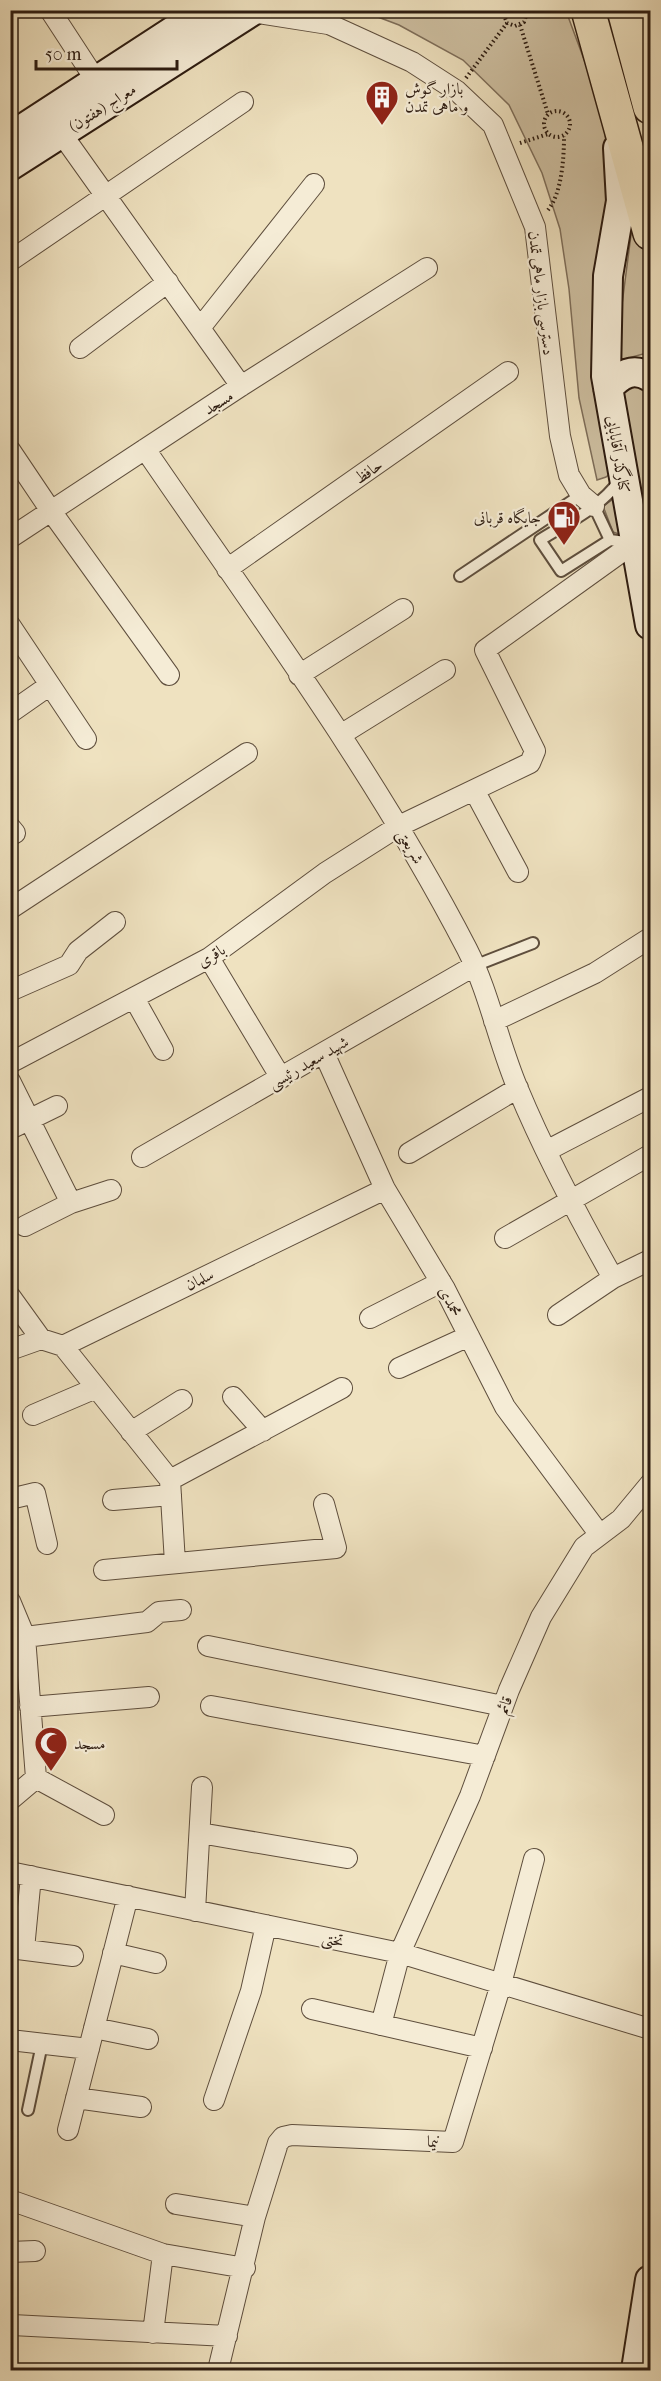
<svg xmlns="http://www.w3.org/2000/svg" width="661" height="2381" viewBox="0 0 661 2381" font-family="'IM FELL French Canon',Amiri,serif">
<rect width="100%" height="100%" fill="#efe2c0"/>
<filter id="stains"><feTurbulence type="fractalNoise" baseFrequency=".00333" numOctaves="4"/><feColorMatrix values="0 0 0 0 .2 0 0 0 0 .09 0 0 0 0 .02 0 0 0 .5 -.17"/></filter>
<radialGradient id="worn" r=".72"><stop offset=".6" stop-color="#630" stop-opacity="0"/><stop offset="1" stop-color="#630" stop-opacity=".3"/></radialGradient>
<path fill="#cec0a2" stroke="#7e6e5a" stroke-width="1.5" d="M 362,11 L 566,11 L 602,108 L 612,195 L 614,470 L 606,477 L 597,480 L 579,398 L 569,289 L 560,229 L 542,173 L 509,105 L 463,60 L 399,25 Z
M 634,212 L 650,259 L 650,358 L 643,354 L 621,360 L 621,312 Z
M 639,381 L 646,390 L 650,466 L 650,582 L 618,385 Z
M 615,498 L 625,536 L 613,532 L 603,506 Z"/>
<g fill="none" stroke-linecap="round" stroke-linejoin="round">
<defs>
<path id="service" d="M 619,481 C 601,507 567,523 540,540 L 561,571 L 610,540 L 633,543
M 594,506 L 610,540
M 460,576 L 581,495
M 474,966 L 533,943
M 28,2110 L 42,2044"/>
<path id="minor" d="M 50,10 L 97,82
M 313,10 L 331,25 L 412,62 L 457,91 L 493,125 L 535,227 L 560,436 L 569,475 L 581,495 L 594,506
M 252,12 L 328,24
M 61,133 L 241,386
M 10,261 L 243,102
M 200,328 L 314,184
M 80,348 L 168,282
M 145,449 C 257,613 376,773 467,949 C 489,992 499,1045 518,1089 C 545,1154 578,1216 613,1278
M 10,450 L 51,511 L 169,675
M 10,538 L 241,386 L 427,268
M 227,569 L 508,372
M 10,625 L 86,739
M 299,675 L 403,609
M 10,713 L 50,685
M 342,734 L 445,670
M 474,790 L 518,872
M 10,827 L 15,833
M 10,909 L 247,753
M 209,958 L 281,1078
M 10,991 L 69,965 L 78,951 L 115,922
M 134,998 L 163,1050
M 494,1021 L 595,973 L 650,938
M 324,1053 L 385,1189 L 445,1289 L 505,1407 L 600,1535
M 10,1063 L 209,958 L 325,873 L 399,826 L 530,763 L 535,751 L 485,650 L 634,543
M 10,1081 L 71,1203
M 10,1129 L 57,1106
M 546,1151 L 650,1097
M 409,1153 L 518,1088
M 142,1157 L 474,966
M 25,1226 L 71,1203 L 111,1190
M 505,1238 L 650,1155
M 10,1296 L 41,1339
M 558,1315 L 613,1278 L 650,1260
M 370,1318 L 441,1282
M 63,1346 L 170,1480 L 175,1563
M 10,1350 L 41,1339 L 63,1346 L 385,1189
M 399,1368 L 469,1336
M 233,1397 L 263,1431
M 33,1415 L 96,1388
M 131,1432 L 182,1400
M 170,1480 L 342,1388
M 10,1499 L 35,1493 L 47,1544
M 113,1500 L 171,1495
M 104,1570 L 336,1548 L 324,1504
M 10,1601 L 25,1637 L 36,1778 L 10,1800
M 25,1637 L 147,1622 L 159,1612 L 181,1610
M 208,1646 L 503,1706
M 211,1706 L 485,1756
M 30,1707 L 149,1697
M 36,1778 L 104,1815
M 200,1833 L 347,1858
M 10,1872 L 400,1953 L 650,2029
M 195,1911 L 202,1787
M 10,1948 L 73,1956
M 24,1949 L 31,1876
M 113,1953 L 156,1963
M 312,2009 L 482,2048
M 381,2025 L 400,1953 L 470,1796 L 509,1690 L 541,1617 L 584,1547 L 621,1519 L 650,1484
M 94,2028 L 148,2039
M 10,2040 L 89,2049
M 76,2098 L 141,2107
M 214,2100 L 251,1991 L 266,1925
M 68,2130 L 128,1896
M 10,2200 L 163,2254 L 245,2268
M 176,2204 L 255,2217
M 10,2252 L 35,2251
M 12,2325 L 227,2336
M 153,2333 L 163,2254
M 218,2370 L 255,2217 L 278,2143 L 283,2137 L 292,2135 L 453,2142 L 501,1984 L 534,1859"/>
<path id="secondary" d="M 10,137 L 205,10
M 618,148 L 621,201 L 608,276 L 606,376 L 650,625
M 10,166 L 254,10
M 608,388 C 621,374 633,367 650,377
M 636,2370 L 650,2280"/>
<path id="trunk" d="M 588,10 L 650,233
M 624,10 L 650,107"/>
</defs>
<use href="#service" stroke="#5e4e3d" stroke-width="14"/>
<use href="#minor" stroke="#5e4e3d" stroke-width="22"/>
<use href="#secondary" stroke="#2d1c11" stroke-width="32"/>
<use href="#trunk" stroke="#2d1c11" stroke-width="36"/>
<path stroke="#2d1c11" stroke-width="4" stroke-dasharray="1.5 3" stroke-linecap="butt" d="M 502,10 L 507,23 L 515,26 L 524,22 L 528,10
M 520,25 L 548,114
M 466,78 L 507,23
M544 124a13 13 0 1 1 26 0a13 13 0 1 1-26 0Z
M 520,143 L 548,134
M 548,210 C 562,193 564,157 564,136"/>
<use href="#service" stroke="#f5ecd6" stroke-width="10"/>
<use href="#minor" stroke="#f5ecd6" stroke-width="20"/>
<use href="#secondary" stroke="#f5ecd6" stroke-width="28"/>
<use href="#trunk" stroke="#efe2c0" stroke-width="33"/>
</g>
<defs>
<symbol id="building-pin" viewBox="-11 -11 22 30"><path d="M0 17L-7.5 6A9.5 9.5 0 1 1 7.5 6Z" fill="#8f2418" stroke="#f5ecd6"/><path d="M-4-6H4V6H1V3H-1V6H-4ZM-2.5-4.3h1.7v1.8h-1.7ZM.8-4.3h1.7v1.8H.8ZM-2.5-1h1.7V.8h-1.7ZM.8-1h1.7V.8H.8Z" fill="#fff"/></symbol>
<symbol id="fuel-pin" viewBox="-11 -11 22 30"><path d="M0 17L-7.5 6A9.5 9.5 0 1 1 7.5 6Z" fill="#8f2418" stroke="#f5ecd6"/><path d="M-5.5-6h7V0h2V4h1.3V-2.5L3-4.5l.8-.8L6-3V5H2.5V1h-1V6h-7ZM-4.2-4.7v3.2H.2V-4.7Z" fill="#fff"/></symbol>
<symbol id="mosque-pin" viewBox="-11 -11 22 30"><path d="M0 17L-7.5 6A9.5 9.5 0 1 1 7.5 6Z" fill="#8f2418" stroke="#f5ecd6"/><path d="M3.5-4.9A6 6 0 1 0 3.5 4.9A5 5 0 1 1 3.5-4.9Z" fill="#fff"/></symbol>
</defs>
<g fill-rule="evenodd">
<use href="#building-pin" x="363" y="78" width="38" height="52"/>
<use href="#fuel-pin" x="545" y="498" width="38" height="52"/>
<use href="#mosque-pin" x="32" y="1724" width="38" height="52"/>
</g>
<g text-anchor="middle" stroke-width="4.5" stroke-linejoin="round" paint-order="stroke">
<g font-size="16" fill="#2d1c11" stroke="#f5ecd6" text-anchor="start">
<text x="405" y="94">بازار گوش<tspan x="405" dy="18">و ماهی تمدن</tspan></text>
<text x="541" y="523" text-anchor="end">جایگاه قربانی</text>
<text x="74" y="1749">مسجد</text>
</g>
<g font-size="16" fill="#2d1c11" stroke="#f5ecd6">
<text transform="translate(102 107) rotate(-32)" y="6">معراج (هفتون)</text>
<text transform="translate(542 293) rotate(83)" y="6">دسترسی بازار ماهی تمدن</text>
<text transform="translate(218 402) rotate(-33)" y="6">مسجد</text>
<text transform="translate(619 454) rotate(81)" y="6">کنارگذر آقابابایی</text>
<text transform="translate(368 471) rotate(-35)" y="6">حافظ</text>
<text transform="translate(411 846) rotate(59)" y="6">شریعتی</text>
<text transform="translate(211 955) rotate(-31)" y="6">باقری</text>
<text transform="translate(308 1062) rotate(-30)" y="6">شهید سعید رئیسی</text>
<text transform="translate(199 1279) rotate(-26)" y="6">سلمان</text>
<text transform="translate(451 1301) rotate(62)" y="6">محمدی</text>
<text transform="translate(504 1705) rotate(-70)" y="6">قائم</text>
<text transform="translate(333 1939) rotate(12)" y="6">تختی</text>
<text transform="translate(433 2141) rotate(2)" y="6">نیما</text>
</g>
</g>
<rect width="661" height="2381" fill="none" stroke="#efe2c0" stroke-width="36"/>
<rect x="12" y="12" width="637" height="2357" fill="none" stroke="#2d1c11" stroke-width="3"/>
<rect x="18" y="18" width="625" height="2345" fill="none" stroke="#2d1c11" stroke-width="1.5"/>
<path d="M36 60v9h141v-9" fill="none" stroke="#2d1c11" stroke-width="3"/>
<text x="45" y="60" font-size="18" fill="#2d1c11" stroke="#f5ecd6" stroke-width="4.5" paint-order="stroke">50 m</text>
<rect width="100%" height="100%" filter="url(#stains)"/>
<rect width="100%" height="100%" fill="url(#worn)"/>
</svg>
